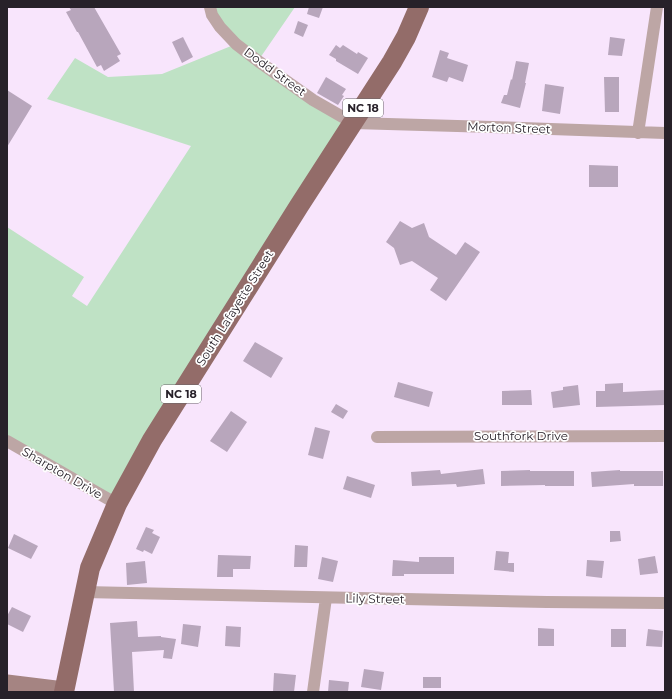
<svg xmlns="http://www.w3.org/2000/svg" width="672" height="699" viewBox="0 0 672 699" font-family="Montserrat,sans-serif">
<rect width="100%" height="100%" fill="#f8e5fc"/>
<path fill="#bfe2c5" d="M 210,7 L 295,7 L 258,61 L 353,123 L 117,504 L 7,441 L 7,227 L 84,277 L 72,296 L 87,306 L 191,146 L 47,99 L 75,58 L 108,77 L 162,74 L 236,44 Z"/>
<path fill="#b8a6bc" d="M 69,7 L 94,7 L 121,54 L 117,56 L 120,61 L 104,71 L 101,65 L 97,67 L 78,32 L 77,32 L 66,12 L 71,10 Z
M 309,7 L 323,7 L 319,18 L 307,14 Z
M 298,21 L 308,25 L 303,37 L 294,33 Z
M 183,37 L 193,57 L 182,63 L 172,42 Z
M 610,37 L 625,39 L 622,56 L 608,55 Z
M 336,45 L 340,48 L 343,45 L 357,54 L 358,52 L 368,58 L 358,74 L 336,61 L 336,59 L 329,55 Z
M 440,50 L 449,53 L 447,58 L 468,65 L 463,82 L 449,77 L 447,82 L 432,77 Z
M 516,61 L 529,63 L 525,83 L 526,83 L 520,108 L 501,103 L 504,95 L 507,95 L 511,79 L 512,80 Z
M 326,77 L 346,89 L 342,95 L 344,96 L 338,105 L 317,93 Z
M 604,77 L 619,77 L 619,112 L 605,112 Z
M 545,84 L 564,87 L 560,114 L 542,111 Z
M 7,90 L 32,106 L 7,147 Z
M 589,165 L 618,166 L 618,187 L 589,187 Z
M 400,221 L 412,228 L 424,223 L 429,237 L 456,255 L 465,242 L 480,252 L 446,301 L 430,290 L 438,278 L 412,261 L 400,265 L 394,248 L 386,242 Z
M 255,342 L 283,358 L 271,378 L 243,361 Z
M 398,382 L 433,392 L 429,407 L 394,397 Z
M 623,383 L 623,392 L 665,390 L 665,405 L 596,407 L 596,391 L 605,391 L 605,384 Z
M 578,385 L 580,405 L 553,408 L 551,392 L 563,390 L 563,387 Z
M 531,390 L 532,405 L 502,405 L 502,391 Z
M 336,404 L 348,411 L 343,419 L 331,412 Z
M 231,411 L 247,422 L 227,452 L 210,441 Z
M 315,427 L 330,431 L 323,459 L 308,455 Z
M 483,469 L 485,484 L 457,487 L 456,484 L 412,486 L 411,472 L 440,470 L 441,474 Z
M 530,470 L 530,471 L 574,471 L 574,486 L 545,486 L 545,485 L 501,486 L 501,471 Z
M 620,470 L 620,471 L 663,471 L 663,486 L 634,486 L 634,484 L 592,487 L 591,472 Z
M 347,476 L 375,485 L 371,498 L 343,489 Z
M 146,527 L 154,530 L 152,533 L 160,537 L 152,554 L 144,550 L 143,552 L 136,549 Z
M 610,531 L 620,531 L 621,541 L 610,542 Z
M 14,534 L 38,546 L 31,559 L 8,548 Z
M 295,545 L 308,546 L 307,567 L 294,567 Z
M 496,551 L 509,552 L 508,563 L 514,563 L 514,572 L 494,570 Z
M 218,555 L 251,556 L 250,569 L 233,569 L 233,577 L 217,577 Z
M 655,556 L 658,573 L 640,575 L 638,559 Z
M 322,557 L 338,561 L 333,582 L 318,579 Z
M 419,557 L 454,557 L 454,574 L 404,574 L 404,576 L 392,576 L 393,560 L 419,562 Z
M 587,560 L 604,561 L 602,578 L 586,576 Z
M 145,561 L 147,583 L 127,585 L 126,563 Z
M 12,607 L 31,616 L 23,632 L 7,624 L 7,616 Z
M 137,621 L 138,637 L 161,636 L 161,637 L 176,639 L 172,659 L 163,658 L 164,650 L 132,652 L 134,692 L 114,692 L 110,623 Z
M 183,624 L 201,626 L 198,647 L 181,644 Z
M 226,626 L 241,627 L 240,647 L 225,646 Z
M 538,628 L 554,629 L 554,646 L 538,646 Z
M 611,629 L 626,629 L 626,647 L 611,647 Z
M 648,629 L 663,631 L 662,647 L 646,646 Z
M 364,669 L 384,672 L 381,690 L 361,687 Z
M 274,673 L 296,675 L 294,692 L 273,692 Z
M 423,677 L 441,677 L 441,688 L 423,688 Z
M 329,680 L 349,682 L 348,692 L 328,692 Z"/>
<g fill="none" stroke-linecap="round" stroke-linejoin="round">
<path stroke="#bda6a5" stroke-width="12" d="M 210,7 L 212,15 L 220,27 L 236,44 L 258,61 L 313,100 L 353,123 L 492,127 L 665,133
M 638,133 L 657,7
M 377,437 L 665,436
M 7,441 L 117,504
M 84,592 L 547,602 L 665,603
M 313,692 L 326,598"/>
<path stroke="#a58482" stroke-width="17" d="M 7,683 L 64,690"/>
<path stroke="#936c69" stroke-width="20" d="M 64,692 L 90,568 L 117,504 L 152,440 L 299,206 L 392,62 L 406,37 L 419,7"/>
</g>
<g text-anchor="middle" stroke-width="3.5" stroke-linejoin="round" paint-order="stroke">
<g fill="#fff" stroke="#686469" stroke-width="1">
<rect x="343" y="99" width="40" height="18" rx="3"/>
<rect x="161" y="385" width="40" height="18" rx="3"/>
</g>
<g font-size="11" font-weight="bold" fill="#272129">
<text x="363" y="112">NC 18</text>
<text x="181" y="398">NC 18</text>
</g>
<g font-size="12" fill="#272129" stroke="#fff">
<text transform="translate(275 72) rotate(36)" y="4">Dodd Street</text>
<text transform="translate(509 128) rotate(2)" y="4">Morton Street</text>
<text transform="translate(235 308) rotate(-58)" y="4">South Lafayette Street</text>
<text x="521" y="440">Southfork Drive</text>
<text transform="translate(62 473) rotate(30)" y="4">Sharpton Drive</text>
<text transform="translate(375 599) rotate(1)" y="4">Lily Street</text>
</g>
</g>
<rect width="672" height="699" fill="none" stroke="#272129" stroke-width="16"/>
</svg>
